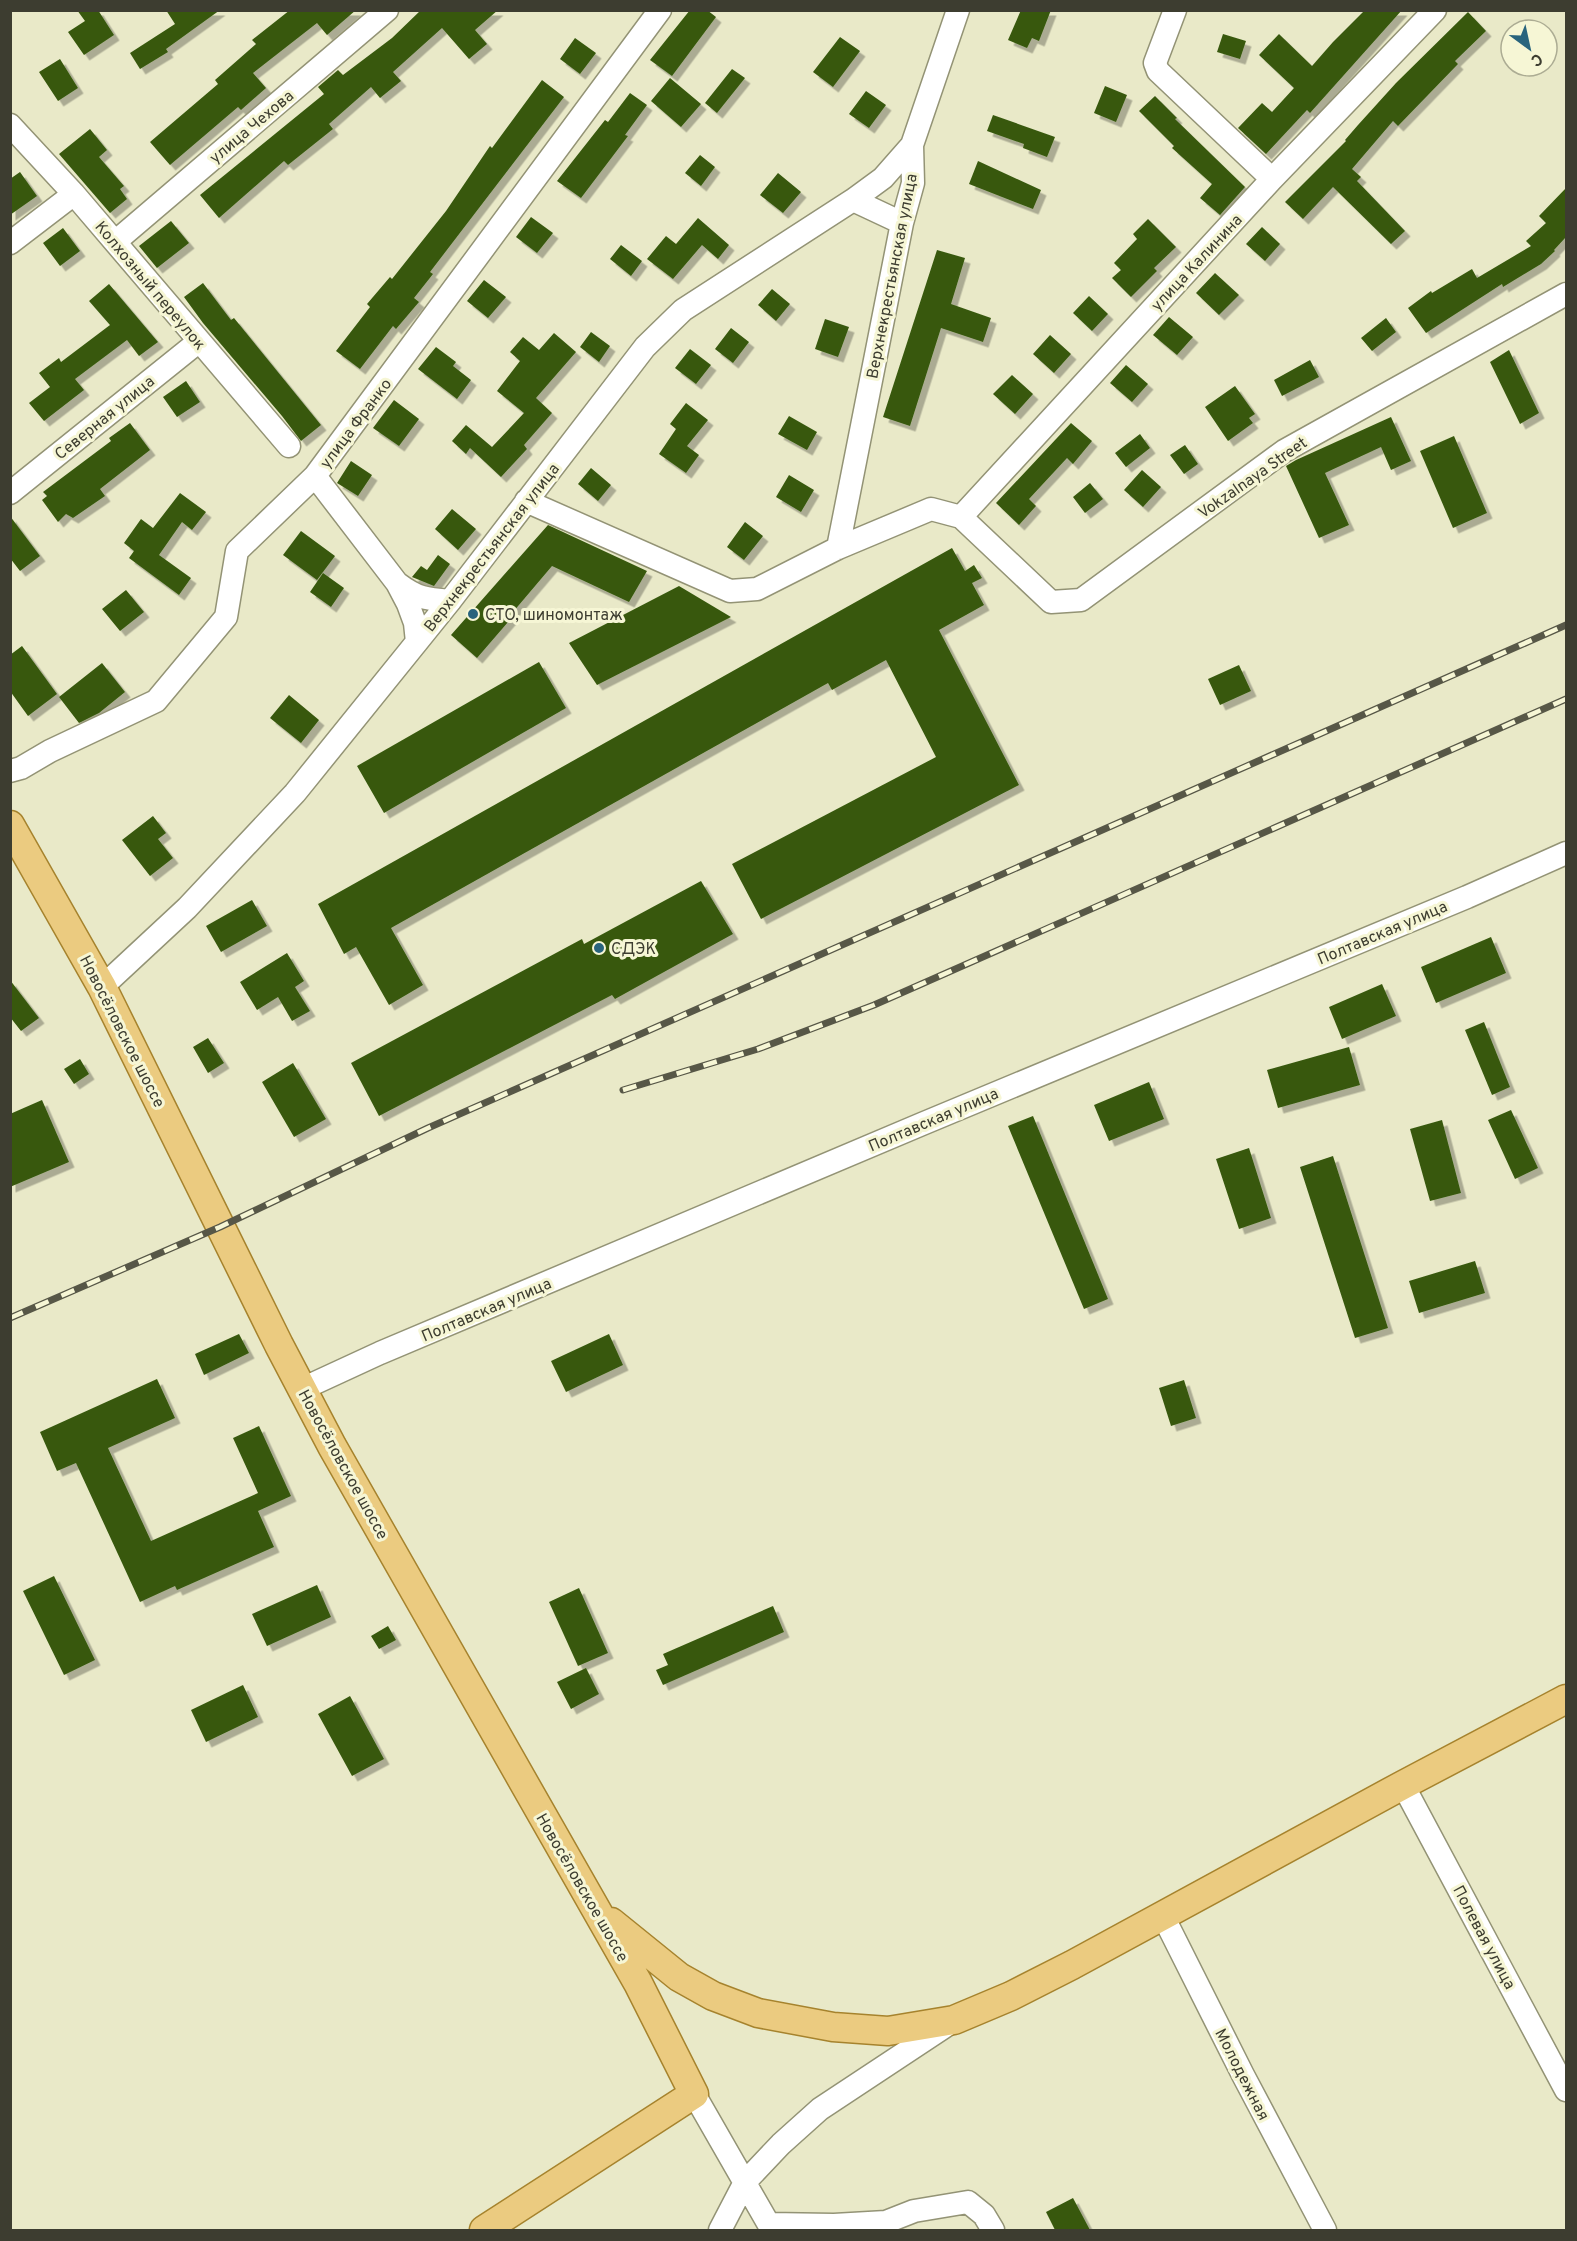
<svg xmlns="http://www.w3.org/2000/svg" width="1577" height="2241" viewBox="0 0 1577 2241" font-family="Overpass,sans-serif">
<defs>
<filter id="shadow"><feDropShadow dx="5.5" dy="5.5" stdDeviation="0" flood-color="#0004"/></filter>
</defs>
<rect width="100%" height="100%" fill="#e9e9c8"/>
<path fill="#37590f" filter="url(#shadow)" d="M 77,10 L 98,10 L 114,35 L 84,55 L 68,32 L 85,21 Z
M 166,10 L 220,10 L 166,49 L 168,52 L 140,69 L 130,53 L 175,24 Z
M 290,10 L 356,10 L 327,35 L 317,23 L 253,73 L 266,88 L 241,110 L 238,107 L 170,165 L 150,142 L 218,84 L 215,80 L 256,44 L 252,40 Z
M 421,10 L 498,10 L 475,30 L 487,44 L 469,59 L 442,28 L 393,72 L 401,81 L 380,98 L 371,87 L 329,124 L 333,129 L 288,165 L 284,161 L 219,218 L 200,195 L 324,94 L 318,87 L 338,70 L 343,75 L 392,38 Z
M 690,10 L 707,10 L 716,17 L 672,76 L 650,60 Z
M 1021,10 L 1051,10 L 1039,41 L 1032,38 L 1027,48 L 1008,40 Z
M 1365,10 L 1402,10 L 1327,94 L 1310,113 L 1307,110 L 1266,154 L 1238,128 L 1262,103 L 1272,112 L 1294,88 L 1259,55 L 1279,34 L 1312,66 L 1333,42 Z
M 1468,12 L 1486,31 L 1455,61 L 1458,64 L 1398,126 L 1393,121 L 1352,169 L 1361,177 L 1357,181 L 1405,231 L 1391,244 L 1333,187 L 1303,219 L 1285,202 L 1346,141 L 1345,140 L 1358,125 L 1396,83 Z
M 1223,34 L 1246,41 L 1240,59 L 1217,52 Z
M 840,37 L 860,51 L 833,87 L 813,72 Z
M 575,38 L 596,53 L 580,74 L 560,59 Z
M 60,59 L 78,88 L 58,101 L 39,72 Z
M 732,69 L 745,78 L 717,113 L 705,103 Z
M 670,78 L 701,104 L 681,127 L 651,101 Z
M 542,80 L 564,97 L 430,272 L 433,274 L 414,298 L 419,302 L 396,329 L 393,326 L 360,369 L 336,351 L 370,307 L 367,304 L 390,277 L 392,279 L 446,211 L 490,146 L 492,148 Z
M 1105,86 L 1127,95 L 1116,122 L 1094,113 Z
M 866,91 L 886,105 L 869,128 L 849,114 Z
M 630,93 L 647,105 L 625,135 L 628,136 L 581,198 L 557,181 L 605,120 L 608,122 Z
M 1155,96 L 1177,118 L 1175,119 L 1245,187 L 1220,215 L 1200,198 L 1212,184 L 1172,148 L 1174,146 L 1139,111 Z
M 993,115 L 1055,137 L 1047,157 L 1023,148 L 1024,144 L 987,131 Z
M 90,129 L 107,150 L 99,157 L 124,186 L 120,189 L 127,199 L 110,213 L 59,154 Z
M 700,155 L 715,167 L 701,186 L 685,173 Z
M 978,161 L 1041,190 L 1033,209 L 969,184 Z
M 20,172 L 37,196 L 10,215 L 10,179 Z
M 778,173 L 801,192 L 783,213 L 760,195 Z
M 1566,188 L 1566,237 L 1554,250 L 1555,251 L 1541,264 L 1503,287 L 1502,284 L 1426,333 L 1408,308 L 1431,291 L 1432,293 L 1472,269 L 1477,278 L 1531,246 L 1526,241 L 1546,223 L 1539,216 Z
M 531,217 L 553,233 L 537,253 L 516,237 Z
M 698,218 L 729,245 L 718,259 L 702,245 L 673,279 L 647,259 L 666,236 L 676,244 Z
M 1148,219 L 1176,247 L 1154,268 L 1157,271 L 1131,297 L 1112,278 L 1121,270 L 1114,263 L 1137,239 L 1133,234 Z
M 171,221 L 189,243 L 157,268 L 139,246 Z
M 1262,227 L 1280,244 L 1265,261 L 1246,244 Z
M 63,228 L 80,251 L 60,266 L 43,243 Z
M 621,245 L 642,261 L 631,276 L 610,259 Z
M 937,250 L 965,258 L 951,304 L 991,318 L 983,342 L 941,328 L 910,426 L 883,417 Z
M 1215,273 L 1239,295 L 1219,315 L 1196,293 Z
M 484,280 L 506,297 L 488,318 L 467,301 Z
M 203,283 L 231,320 L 234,318 L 321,425 L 301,441 L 282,416 L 203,323 L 184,297 Z
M 109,284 L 158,342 L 139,356 L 127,340 L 75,379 L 84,390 L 44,421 L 29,403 L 50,387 L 39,373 L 59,358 L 61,362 L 110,325 L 89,301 Z
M 772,289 L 790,304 L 776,321 L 758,305 Z
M 1089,296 L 1108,314 L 1092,331 L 1073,313 Z
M 1169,317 L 1193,337 L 1177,355 L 1153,335 Z
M 1386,318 L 1396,332 L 1372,351 L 1361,338 Z
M 825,319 L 849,327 L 838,357 L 815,349 Z
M 731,328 L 749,342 L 733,363 L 715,349 Z
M 591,332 L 610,346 L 599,362 L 580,347 Z
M 554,333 L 576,352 L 536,398 L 552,413 L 524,445 L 527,449 L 501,477 L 470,448 L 466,454 L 452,441 L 466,425 L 492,447 L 524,413 L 497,391 L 520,361 L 510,352 L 523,337 L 539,350 Z
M 1050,335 L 1071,354 L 1054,373 L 1033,354 Z
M 436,347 L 456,362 L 453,366 L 471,380 L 457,399 L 418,369 Z
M 690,349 L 711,365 L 696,384 L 675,368 Z
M 1509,350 L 1539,413 L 1520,424 L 1490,362 Z
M 1310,360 L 1319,377 L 1282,396 L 1274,380 Z
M 1126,365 L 1148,384 L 1132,402 L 1110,383 Z
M 1012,375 L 1033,394 L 1015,414 L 993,394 Z
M 186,381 L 200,402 L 177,417 L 163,397 Z
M 1235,386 L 1255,414 L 1249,418 L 1253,423 L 1228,441 L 1205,407 Z
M 394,400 L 419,419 L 399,446 L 373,428 Z
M 686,403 L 708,420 L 687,446 L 699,455 L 686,473 L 659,454 L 676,429 L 670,424 Z
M 789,416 L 817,432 L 807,450 L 778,434 Z
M 1391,417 L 1411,461 L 1391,470 L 1381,447 L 1325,473 L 1349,525 L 1319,538 L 1286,466 L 1296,460 Z
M 130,423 L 150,450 L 100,489 L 105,496 L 73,518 L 66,514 L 58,522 L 42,500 L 47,496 L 43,492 L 111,441 L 109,438 Z
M 1071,423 L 1092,441 L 1073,464 L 1067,458 L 1029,499 L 1036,506 L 1019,525 L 996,503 Z
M 1140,434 L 1150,448 L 1126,467 L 1115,453 Z
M 1454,436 L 1487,513 L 1453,528 L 1420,451 Z
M 1185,445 L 1198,464 L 1184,474 L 1170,455 Z
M 351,461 L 372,475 L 358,496 L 337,483 Z
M 591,468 L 611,485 L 598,501 L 578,484 Z
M 1142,470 L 1161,487 L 1143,507 L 1124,490 Z
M 789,475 L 814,490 L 801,512 L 776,497 Z
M 1090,483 L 1103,499 L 1085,513 L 1073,497 Z
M 180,493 L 206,512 L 192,530 L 182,522 L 159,555 L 191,578 L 179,595 L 129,558 L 134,551 L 124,543 L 141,519 L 153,528 Z
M 452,509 L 476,529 L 458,550 L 435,529 Z
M 10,516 L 40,556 L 20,571 L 10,558 Z
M 745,522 L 763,536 L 744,560 L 727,547 Z
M 548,525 L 647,571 L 629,602 L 552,566 L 513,612 L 515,614 L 477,658 L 451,635 Z
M 301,531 L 335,556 L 317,580 L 283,555 Z
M 952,548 L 965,571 L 974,565 L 982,578 L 972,583 L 984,605 L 939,630 L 1019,785 L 761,919 L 732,864 L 936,757 L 886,660 L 832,690 L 828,683 L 391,928 L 423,985 L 389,1005 L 356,947 L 344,954 L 318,904 Z
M 438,555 L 450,564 L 434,586 L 412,577 L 421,566 L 427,570 Z
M 323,573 L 344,588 L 331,607 L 310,592 Z
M 679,586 L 731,617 L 597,685 L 569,643 Z
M 126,590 L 144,612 L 120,631 L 102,609 Z
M 22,646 L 57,694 L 28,716 L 10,691 L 10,655 Z
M 539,662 L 566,708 L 384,813 L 357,766 Z
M 102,663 L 125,692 L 99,713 L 79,723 L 59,697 Z
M 1239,665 L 1251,691 L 1220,705 L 1208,679 Z
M 289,695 L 319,720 L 301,743 L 270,718 Z
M 153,816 L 166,833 L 158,839 L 173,858 L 150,876 L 122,840 Z
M 701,881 L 733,934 L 615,999 L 612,995 L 379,1116 L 351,1063 L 582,939 L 584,944 Z
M 252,900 L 267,926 L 221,952 L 206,926 Z
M 1491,937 L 1506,973 L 1436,1003 L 1421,967 Z
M 287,953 L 304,981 L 295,987 L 310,1011 L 292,1021 L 278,997 L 257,1010 L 240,982 Z
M 10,980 L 39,1018 L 21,1031 L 10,1017 Z
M 1382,984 L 1396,1016 L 1342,1039 L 1329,1007 Z
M 1484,1022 L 1510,1087 L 1492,1095 L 1465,1030 Z
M 208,1038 L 224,1063 L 208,1073 L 193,1047 Z
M 1349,1047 L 1360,1085 L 1278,1108 L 1267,1070 Z
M 80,1059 L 89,1074 L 74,1084 L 64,1069 Z
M 293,1063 L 326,1119 L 294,1137 L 262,1082 Z
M 1149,1082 L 1164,1119 L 1109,1141 L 1094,1105 Z
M 42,1100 L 69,1162 L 10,1187 L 10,1114 Z
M 1511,1110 L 1538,1168 L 1515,1179 L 1488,1120 Z
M 1033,1116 L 1108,1299 L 1084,1309 L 1008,1126 Z
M 1442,1120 L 1461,1193 L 1430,1201 L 1410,1129 Z
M 1249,1148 L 1271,1218 L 1239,1229 L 1216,1159 Z
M 1333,1156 L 1388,1328 L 1355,1338 L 1300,1167 Z
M 1475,1261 L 1485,1293 L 1419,1313 L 1409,1281 Z
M 239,1334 L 249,1353 L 204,1375 L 195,1354 Z
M 609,1334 L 623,1365 L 566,1392 L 551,1361 Z
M 157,1379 L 175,1418 L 108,1448 L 151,1541 L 258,1493 L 233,1438 L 259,1426 L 291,1496 L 258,1511 L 274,1547 L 177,1590 L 175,1586 L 140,1602 L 76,1463 L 57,1471 L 40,1432 Z
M 1184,1380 L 1196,1418 L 1171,1426 L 1159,1388 Z
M 54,1576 L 95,1660 L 64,1675 L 23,1591 Z
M 317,1585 L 331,1617 L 267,1646 L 252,1614 Z
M 579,1588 L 608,1653 L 578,1666 L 549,1602 Z
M 773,1606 L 784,1632 L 663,1685 L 656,1670 L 668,1665 L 663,1654 Z
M 388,1626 L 396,1640 L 379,1649 L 371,1636 Z
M 586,1668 L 599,1694 L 571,1709 L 557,1682 Z
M 243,1685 L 258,1717 L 206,1742 L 191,1710 Z
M 350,1696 L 384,1759 L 352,1776 L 318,1714 Z
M 1073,2198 L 1090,2230 L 1055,2230 L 1046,2212 Z"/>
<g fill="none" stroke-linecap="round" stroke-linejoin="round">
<defs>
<path id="minor" d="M 1175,10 L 1155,63 L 1158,71 L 1272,179
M 10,125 L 74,194 L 289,446
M 853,200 L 902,223
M 115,242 L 387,10
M 10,243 L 74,194
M 315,476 L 397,583 L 408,604 L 415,623 L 417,642
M 10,493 L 198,342
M 526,501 L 730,591 L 757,589 L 838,548 L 931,509 L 961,517 L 1051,602 L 1081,600 L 1284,451 L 1566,294
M 961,517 L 1272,179 L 1435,10
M 838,548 L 902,223 L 913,183 L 912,145
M 397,583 C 417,598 425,599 450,601
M 10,771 L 21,768 L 50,751 L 156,701 L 226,617 L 237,551 L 315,476 L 660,10
M 102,987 L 187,908 L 295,793 L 450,601 L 645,347 L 683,310 L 853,200 L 883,178 L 912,145 L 958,10
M 302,1389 L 380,1353 L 922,1124 L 1467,897 L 1566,853
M 1403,1785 L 1566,2090
M 1163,1916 L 1243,2075 L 1325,2230
M 694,2094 L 772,2230
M 769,2224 L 834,2225 L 886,2222 L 914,2211 L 968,2202 L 984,2215 L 993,2230
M 720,2230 L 745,2182 L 781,2144 L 820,2109 L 950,2023"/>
<path id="major" d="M 10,825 L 102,987 L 279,1345 L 332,1446 L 638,1983 L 694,2094 L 484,2230
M 611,1922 L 679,1977 L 713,1996 L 758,2013 L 833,2027 L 888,2031 L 954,2020 L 1011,1996 L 1072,1965 L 1403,1785 L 1566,1699"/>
</defs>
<use href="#minor" stroke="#939375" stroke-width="25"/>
<use href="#major" stroke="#a6832d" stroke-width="31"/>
<use href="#minor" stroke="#fff" stroke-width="22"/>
<use href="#major" stroke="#ebcb80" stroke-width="28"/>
<defs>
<path id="rail" d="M 623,1090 L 758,1049 L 874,1005 L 1566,699
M 10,1318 L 220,1227 L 428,1128 L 1566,625"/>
</defs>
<use href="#rail" stroke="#575747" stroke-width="7"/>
<use href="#rail" stroke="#f6f6d5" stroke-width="4.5" stroke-dasharray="14" stroke-linecap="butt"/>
</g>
<g fill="#29647d" stroke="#f6f6d5" stroke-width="2">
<circle cx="473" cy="614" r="6"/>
<circle cx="599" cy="948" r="6"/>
</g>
<g text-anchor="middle" stroke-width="6" stroke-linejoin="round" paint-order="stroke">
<g font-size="16" fill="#3d3d30" stroke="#f6f6d5">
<text transform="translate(251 126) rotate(-40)" y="6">улица Чехова</text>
<text transform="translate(1196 262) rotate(-47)" y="6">улица Калинина</text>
<text transform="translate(891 276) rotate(-79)" y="6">Верхнекрестьянская улица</text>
<text transform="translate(151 285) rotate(50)" y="6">Колхозный переулок</text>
<text transform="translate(104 417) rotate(-39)" y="6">Северная улица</text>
<text transform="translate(355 423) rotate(-53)" y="6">улица Франко</text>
<text transform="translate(1252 477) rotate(-35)" y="6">Vokzalnaya Street</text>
<text transform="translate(491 547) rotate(-52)" y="6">Верхнекрестьянская улица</text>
<text transform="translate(1382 932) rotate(-23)" y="6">Полтавская улица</text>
<text transform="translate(123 1031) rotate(63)" y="6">Новосёловское шоссе</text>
<text transform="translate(933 1119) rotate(-23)" y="6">Полтавская улица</text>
<text transform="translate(486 1309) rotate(-23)" y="6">Полтавская улица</text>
<text transform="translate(344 1464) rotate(61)" y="6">Новосёловское шоссе</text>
<text transform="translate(583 1887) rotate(60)" y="6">Новосёловское шоссе</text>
<text transform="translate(1485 1937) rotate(62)" y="6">Полевая улица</text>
<text transform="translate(1243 2074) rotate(63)" y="6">Молодежная</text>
</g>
<g font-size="16" fill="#3d3d30" stroke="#f6f6d5" text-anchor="start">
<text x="485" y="620">СТО, шиномонтаж</text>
<text x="611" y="954">СДЭК</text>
</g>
</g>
<rect width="1577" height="2241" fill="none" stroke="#3d3d30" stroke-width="24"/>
<g transform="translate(1529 48) rotate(147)"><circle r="28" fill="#f6f6d5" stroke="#acac93" stroke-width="1.5"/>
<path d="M0-4.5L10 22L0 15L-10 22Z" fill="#29647d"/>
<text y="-9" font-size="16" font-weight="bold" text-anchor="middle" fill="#3d3d30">С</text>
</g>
</svg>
